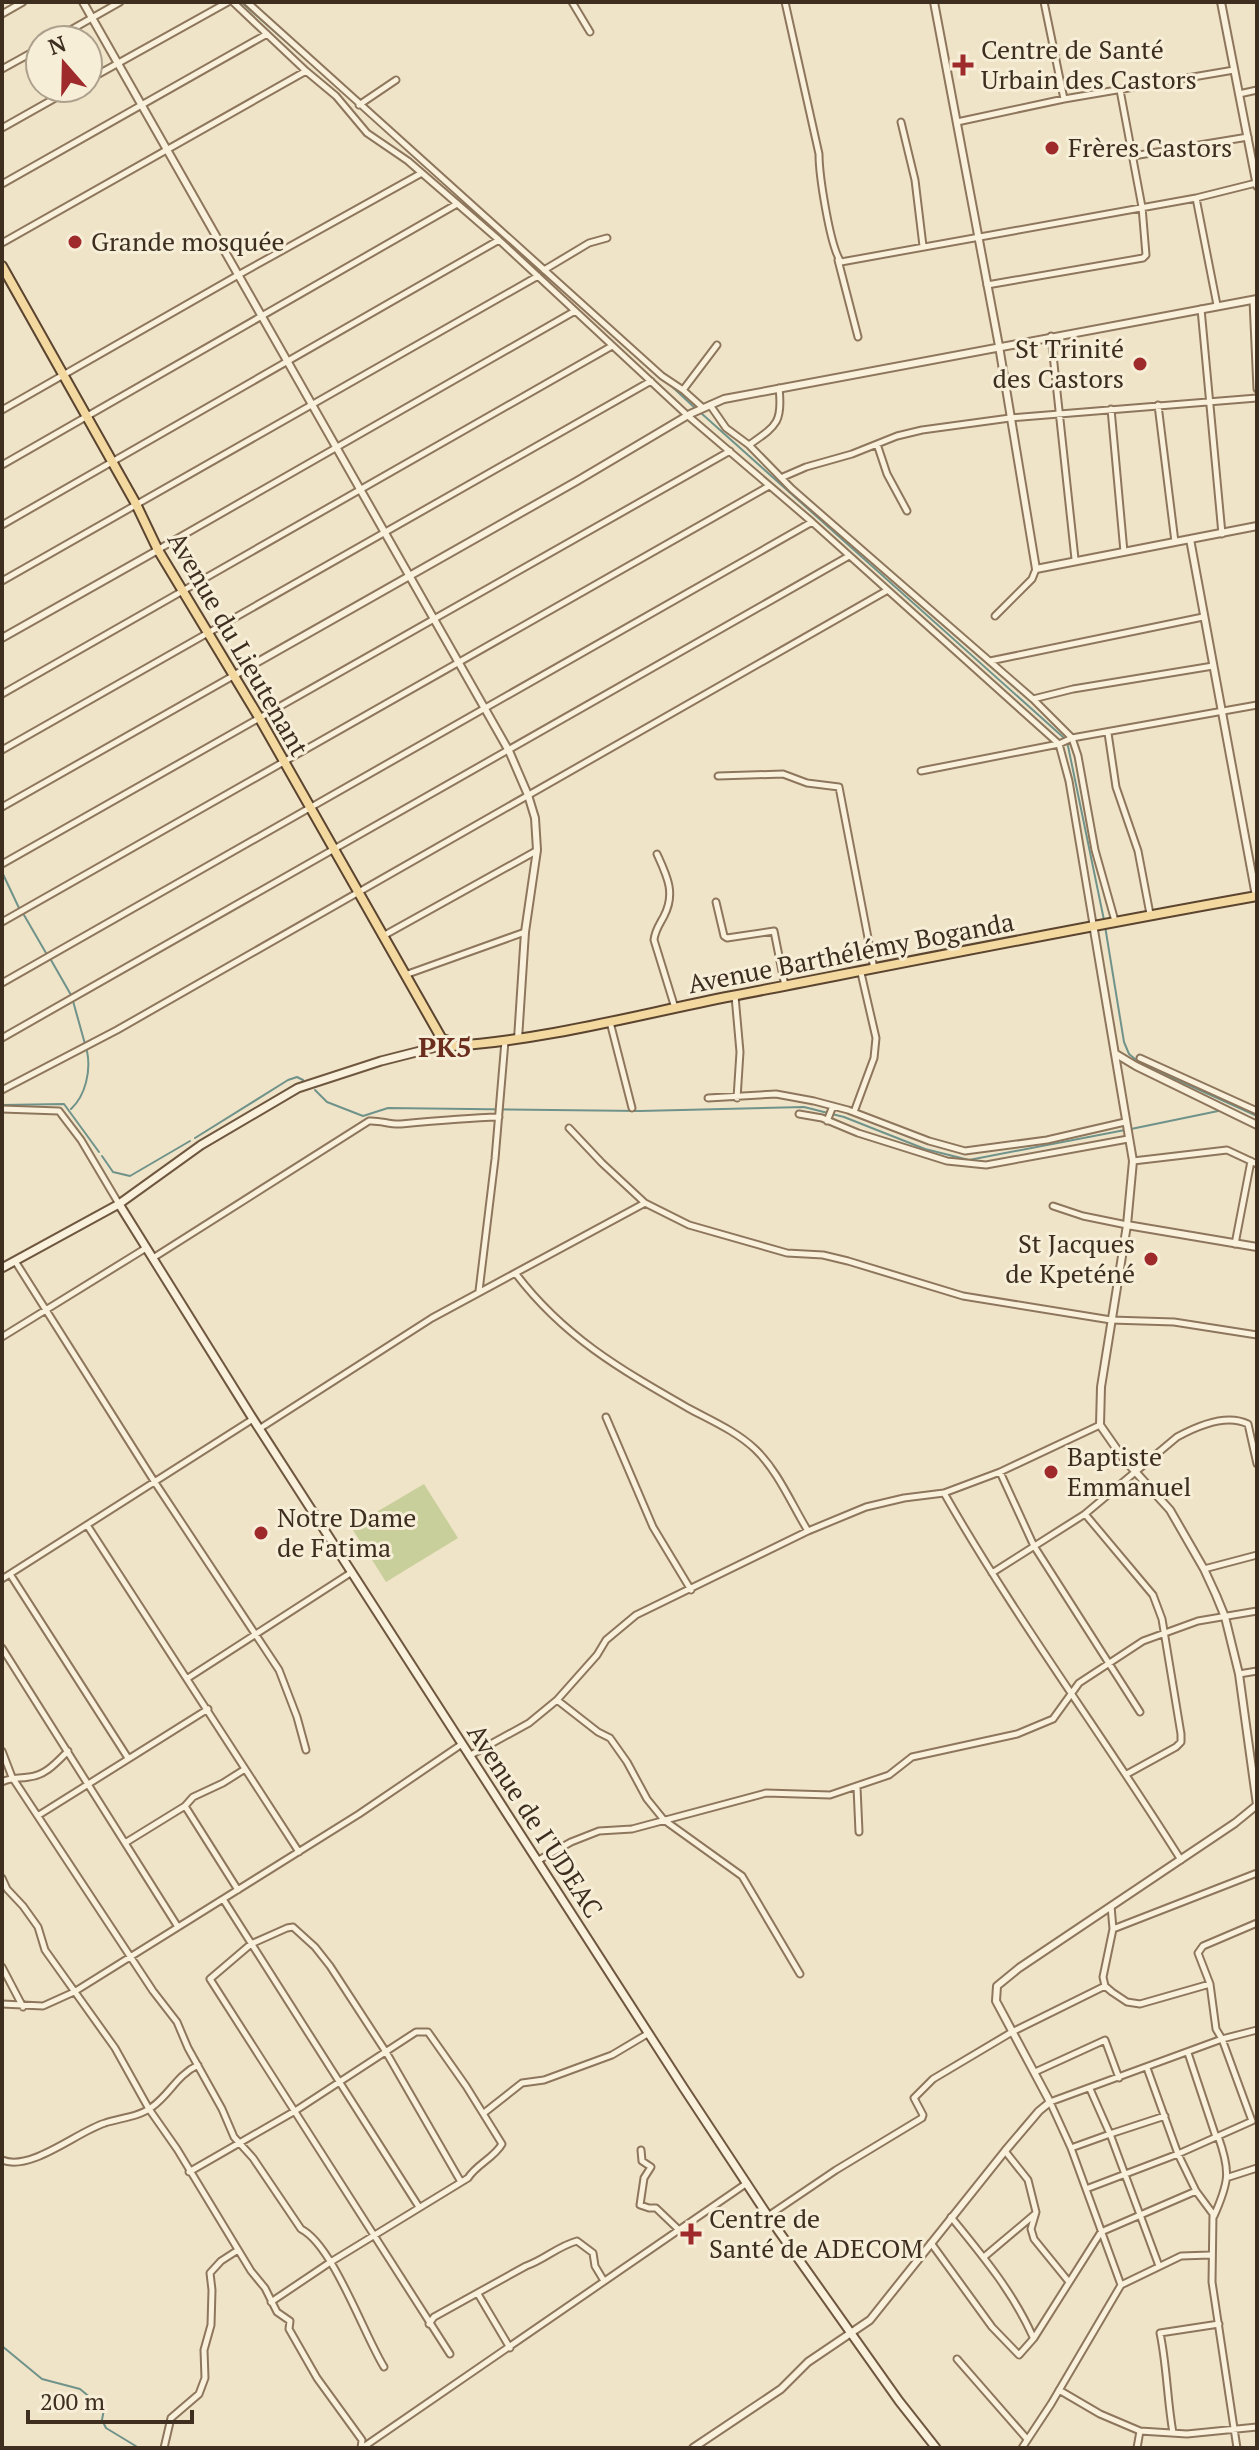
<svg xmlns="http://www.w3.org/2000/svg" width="1259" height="2450" viewBox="0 0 1259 2450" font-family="'PT Serif',serif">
<rect width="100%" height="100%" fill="#f0e4c8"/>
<path fill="#c9cf9b" d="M 424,1484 L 458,1538 L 386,1582 L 351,1527 Z"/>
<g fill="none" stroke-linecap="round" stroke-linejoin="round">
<path stroke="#6f938a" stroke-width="2" d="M 241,2 L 378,123
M 666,381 L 696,409
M 701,413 L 1063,737 L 1068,746 L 1104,920
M 2,872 L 19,908
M 24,915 L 46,953
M 1105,926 L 1124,1042 L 1129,1054 L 1140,1063 L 1257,1116
M 51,960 L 71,995
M 73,1001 L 85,1044
M 315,1090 L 327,1102 L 363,1116 L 388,1108 L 640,1111 L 804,1107 L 844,1117 L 925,1149 L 969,1160 L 1125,1130
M 2,1105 L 64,1104 L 99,1152
M 71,1109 C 86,1095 91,1070 87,1051
M 1131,1129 L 1223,1110
M 195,1138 L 288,1080 L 297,1077 L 303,1080
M 102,1156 L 113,1172 L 130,1176 L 190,1141
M 2,2346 L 42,2379 L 80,2389 L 104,2409 L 102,2420 L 106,2428 L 139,2448"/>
<defs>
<path id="minor" d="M 233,2 L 306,71 L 336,96 L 367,133 L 408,161 L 499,240 L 687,415 L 812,522 L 1059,744 L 1069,781 L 1093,924
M 247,2 L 662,376 L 683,390
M 572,2 L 590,32
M 785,2 L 819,154 C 819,175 830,247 841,262 L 1196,198 L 1256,183
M 1044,2 L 1064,99
M 2,14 L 23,2
M 53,40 L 120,2
M 2,69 L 40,48
M 88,80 L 228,2
M 1239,94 L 1257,90
M 359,105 L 396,80
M 901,122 L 915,180 L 923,246
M 957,122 L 1064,99 L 1234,70
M 2,128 L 73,88
M 1133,156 L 1248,137
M 2,184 L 267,34
M 1196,198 L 1217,305
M 2,243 L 306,71
M 838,260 L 858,337
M 544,270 L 589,243 L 607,238
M 987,285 L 1143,258 L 1146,255 L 1142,207 L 1120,90
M 1253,300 L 1257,389
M 1201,309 L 1222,534
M 1051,336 L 1075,559
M 710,405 L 726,428 L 749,445 L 792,489 L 1033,699 L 1072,738 L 1078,756 L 1095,850 L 1115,921
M 1158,405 L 1175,542
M 702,407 L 683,390 L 717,345
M 1111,409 L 1124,552
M 2,410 L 240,274 L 420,174
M 877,444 L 887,474 L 907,511
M 749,445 C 776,426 783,423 779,388
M 2,465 L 457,204
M 783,477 L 806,467 L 852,454 L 897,436 L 922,430 L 1010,418 L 1257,398
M 2,525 L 499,240
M 159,549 L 575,311
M 2,581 L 538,276
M 995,616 L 1032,579 L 1036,569
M 990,661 L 1203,617
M 2,694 L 612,346
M 1033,699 L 1073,689 L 1213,666
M 1108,733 L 1116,787 L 1138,851 L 1150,914
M 2,750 L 651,381
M 921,771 L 1059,744 L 1072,738 L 1257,705
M 718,776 L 783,774 L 807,783 L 839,787 L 874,969
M 2,807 L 233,676
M 657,854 C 667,876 676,893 664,916 C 660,924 655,930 654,940 L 675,1008
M 2,864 L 730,451
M 716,902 L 724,936 L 727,938 L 774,931 L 785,986
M 2,922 L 769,486
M 383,936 L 536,851
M 405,975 L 525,932
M 2,983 L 812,522
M 735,996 L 740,1052 L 737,1098
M 610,1022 L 632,1108
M 2,1038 L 849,556
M 1140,1058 L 1257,1111
M 2,1090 L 117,1030 L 886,591
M 708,1098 L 776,1094 L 814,1101 L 848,1110 L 929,1141 L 965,1151 L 1047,1140 L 1125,1122
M 2,1109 L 59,1111 L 81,1140 L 119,1204
M 854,1112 L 874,1058 L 876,1038 L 861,973
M 799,1114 L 822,1118 L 858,1133 L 947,1161 L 986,1165 L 1128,1139
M 827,1121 L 833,1106
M 569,1128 L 602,1163 L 645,1203 L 689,1225 L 787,1253 L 823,1255 L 848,1261 L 963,1296 L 1111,1320 L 1174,1322 L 1257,1335
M 1133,1161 L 1227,1150 L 1257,1164
M 1053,1206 L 1083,1216 L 1127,1225
M 1235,1244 L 1251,1161
M 153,1258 L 369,1121 C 380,1120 390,1125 401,1124 C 433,1121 466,1118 499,1117
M 15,1261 L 154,1481 L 279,1670 L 297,1717 L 306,1750
M 516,1274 C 564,1337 620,1369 688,1408 C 710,1420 736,1431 755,1449 C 778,1471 792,1505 808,1531
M 479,1291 L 495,1159 L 505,1041
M 2,1337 L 146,1248
M 606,1417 L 653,1527 L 691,1590
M 259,1429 L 432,1318 L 645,1203
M 1000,1472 L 1034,1546 L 1140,1712
M 944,1493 C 1016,1619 1104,1737 1181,1860
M 1085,1514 L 1153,1595 L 1162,1619 L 1181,1734 L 1181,1742 L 1176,1747 L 1127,1774
M 87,1525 L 299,1852
M 1204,1569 L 1257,1555
M 992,1573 L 1085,1514 L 1177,1437 C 1197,1426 1226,1413 1248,1424 L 1257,1464
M 10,1574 L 128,1758
M 2,1579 L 253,1419
M 2,1648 L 178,1927
M 1239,1674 L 1257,1671
M 188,1678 L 352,1572
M 557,1700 L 598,1732 L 610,1738 L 627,1762 L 647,1799 L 664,1820 L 742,1876 L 800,1974
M 2,1751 L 12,1777 L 153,1991 L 177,2022 L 188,2048 L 222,2109 L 234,2137 L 253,2158 L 301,2229 C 333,2245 364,2335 384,2367
M 469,1756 L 529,1723 L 557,1700 L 597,1655 L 606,1640 L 636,1615 L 808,1531 L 866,1507 L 904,1498 L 944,1493 L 1000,1472 L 1100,1425
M 2,1782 C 12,1777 18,1779 29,1777 C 45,1776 57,1762 68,1751
M 857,1787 L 859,1832
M 185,1806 L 238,1890
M 39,1815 L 208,1709
M 125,1843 L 185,1806 L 193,1797 L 223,1783 L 245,1769
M 537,1861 L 571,1842 L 599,1831 L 632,1829 L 766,1793 L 830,1795 L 889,1775 L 912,1757 L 1017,1734 L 1053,1719 L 1079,1683 L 1143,1641 L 1198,1621 L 1257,1611
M 2,1878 L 7,1889 L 23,1906 L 38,1927 L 45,1950 L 115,2048 L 149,2109 L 177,2149 L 251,2271 L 265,2288 L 277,2312 L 290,2321 L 289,2329 L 317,2378 L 362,2440 L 361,2448
M 223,1899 L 419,2207
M 1111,1906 L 1113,1929 L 1103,1977 L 1105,1986 L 1112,1992 L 1127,2002 L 1140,2004 L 1210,1984
M 1113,1929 L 1257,1873
M 2,1967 L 23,2007
M 2,2004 L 43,2006 L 74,1992 L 359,1814 L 462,1744
M 1188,2053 L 1216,2137
M 1147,2068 L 1178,2154 L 1196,2191 L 1213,2214 L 1212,2282 L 1237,2448
M 1035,2072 L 1105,2040 L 1119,2078
M 484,2113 L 522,2083 L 544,2080 L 612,2055 L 649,2033
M 1071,2148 L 1110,2134 L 1090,2089
M 641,2150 L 642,2161 L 651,2167 L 644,2178 L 640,2205 L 649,2208 L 656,2208 L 678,2229
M 1005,2151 L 1028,2180 L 1036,2212 L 1031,2229 L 1034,2239 L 1069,2282
M 2,2160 C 31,2172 78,2131 105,2123 C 120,2118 139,2117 152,2107 C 170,2094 177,2075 198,2065
M 189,2172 L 295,2111 L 416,2032 L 428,2032 L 466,2086 L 502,2144 C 494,2158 477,2164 468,2178 L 329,2263 L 271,2302
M 1229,2177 L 1257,2168
M 1086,2189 L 1178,2154 L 1252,2121 L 1222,2039 L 1216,2029 L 1210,1984 L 1198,1953 L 1203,1946 L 1257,1923
M 768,2216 L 836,2170 L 922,2118 L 923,2115 L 914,2098 L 933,2079 L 1012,2032 L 1105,1986
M 1214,2216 C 1229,2182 1231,2172 1218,2136
M 951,2217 C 982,2255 1013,2292 1033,2337
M 931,2243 L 992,2327 L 1019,2355 L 1034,2338 L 1101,2232 L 1196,2191
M 984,2257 L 1035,2214
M 1159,2266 L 1110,2134 L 1165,2116
M 1121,2285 L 1071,2148 L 1050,2102 L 1222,2039 L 1257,2030
M 478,2294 L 510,2348
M 429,2324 L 434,2317 L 526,2266 C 544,2260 558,2246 577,2241 L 593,2253 L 595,2266 L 604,2281
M 450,2354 L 210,1979 L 251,1944 L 287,1928 L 293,1927 L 315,1947 L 330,1966 L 386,2052 L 461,2182
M 957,2359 L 1027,2439
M 1059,2390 L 1100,2414 L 1140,2431
M 1173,2433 C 1167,2399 1167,2366 1160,2333 L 1219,2324
M 164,2448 L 171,2418 L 199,2394 L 205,2378 L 204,2350 L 211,2325 L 212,2290 L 210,2273 L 221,2261 L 238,2250
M 362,2448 L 747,2183
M 1022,2448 L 1051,2404 L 1121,2285 L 1181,2256 L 1210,2255
M 1137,2448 L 1140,2431 L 1187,2434 L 1257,2427"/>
<path id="tertiary" d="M 83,2 L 509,751 L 528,795 L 535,818 L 537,850 L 525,932 L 518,1039
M 934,2 L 999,346 L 1036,569 L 1257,526
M 1221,2 L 1257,186
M 1190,539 L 1256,896
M 2,638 L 158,550
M 233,676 L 577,481 L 690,414 L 724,399 L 1257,299
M 1093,924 L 1133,1161 L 1127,1225 L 1101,1387 L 1100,1425 L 1123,1458 L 1170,1510 L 1204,1569 L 1216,1595 L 1225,1617 L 1239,1674 L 1257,1805
M 1116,1054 L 1136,1066 L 1257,1125
M 1127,1225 L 1257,1247
M 693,2448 L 781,2389 L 808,2362 L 870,2320 L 1005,2151 L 1039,2111 L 1050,2102 L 996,2001 L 997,1986 L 1019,1968 L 1235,1823 L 1257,1805"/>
<path id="secondary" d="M 119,1204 L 253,1419 L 683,2087 L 768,2216 L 899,2401 L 936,2448
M 2,1268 L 119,1204 L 201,1145 L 298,1088 L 381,1061 L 440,1046"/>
<path id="primary" d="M 2,266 L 136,504 L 158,550 L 260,719 L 443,1041
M 452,1046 L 446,1040 L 440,1046 L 446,1052 L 452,1046 C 546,1040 640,1014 732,996 C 907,962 1082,927 1257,896"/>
</defs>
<use href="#minor" stroke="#8d765c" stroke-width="9"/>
<use href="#tertiary" stroke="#8d765c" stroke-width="10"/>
<use href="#secondary" stroke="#6f573f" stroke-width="11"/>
<use href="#primary" stroke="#5b4430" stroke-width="12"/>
<use href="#minor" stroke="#faf1dc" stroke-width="5"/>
<use href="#tertiary" stroke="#faf1dc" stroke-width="6"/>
<use href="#secondary" stroke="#faf1dc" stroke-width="7"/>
<use href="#primary" stroke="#f3d9a0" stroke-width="8"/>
</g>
<g fill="#9e2a2b" stroke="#f7eed8" stroke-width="3">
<path d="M959 53h8v8h8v8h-8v8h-8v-8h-8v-8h8z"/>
<circle cx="1052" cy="148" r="8"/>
<circle cx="75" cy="242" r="8"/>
<circle cx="1140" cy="364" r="8"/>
<circle cx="1151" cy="1259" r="8"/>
<circle cx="1051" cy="1472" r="8"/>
<circle cx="261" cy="1533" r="8"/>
<path d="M687 2222h8v8h8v8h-8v8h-8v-8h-8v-8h8z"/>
</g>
<g text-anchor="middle" stroke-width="6" stroke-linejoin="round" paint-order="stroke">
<g font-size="26" fill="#3d2e20" stroke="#f7eed8" text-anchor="start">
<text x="981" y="59">Centre de Santé<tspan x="981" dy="30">Urbain des Castors</tspan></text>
<text x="1068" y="157">Frères Castors</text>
<text x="91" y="251">Grande mosquée</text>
<text x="1124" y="358" text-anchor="end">St Trinité<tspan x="1124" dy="30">des Castors</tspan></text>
<text x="1135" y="1253" text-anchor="end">St Jacques<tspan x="1135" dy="30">de Kpeténé</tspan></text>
<text x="1067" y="1466">Baptiste<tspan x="1067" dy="30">Emmanuel</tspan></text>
<text x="277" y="1527">Notre Dame<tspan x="277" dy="30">de Fatima</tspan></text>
<text x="709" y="2228">Centre de<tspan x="709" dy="30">Santé de ADECOM</tspan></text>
</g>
<g font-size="26" fill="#3d2e20" stroke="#f7eed8">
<text transform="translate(238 644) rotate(60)" y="9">Avenue du Lieutenant</text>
<text transform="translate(851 953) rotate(-11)" y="9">Avenue Barthélémy Boganda</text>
<text transform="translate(535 1821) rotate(57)" y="9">Avenue de I'UDEAC</text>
</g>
<g font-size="28" font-weight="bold" fill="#6b2e1e" stroke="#f7eed8">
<text x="445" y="1057">PK5</text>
</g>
</g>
<rect width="1259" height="2450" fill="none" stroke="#3d2e20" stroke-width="8"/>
<g transform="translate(64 64) rotate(340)"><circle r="38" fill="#f7eed8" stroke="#ada18e" stroke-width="2"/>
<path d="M0-6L14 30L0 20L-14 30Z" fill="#9e2a2b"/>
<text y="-12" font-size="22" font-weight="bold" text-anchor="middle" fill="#3d2e20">N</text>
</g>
<path d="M28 2410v12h164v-12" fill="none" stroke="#3d2e20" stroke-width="4"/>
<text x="40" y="2410" font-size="24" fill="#3d2e20" stroke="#f7eed8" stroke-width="6" paint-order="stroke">200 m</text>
</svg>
